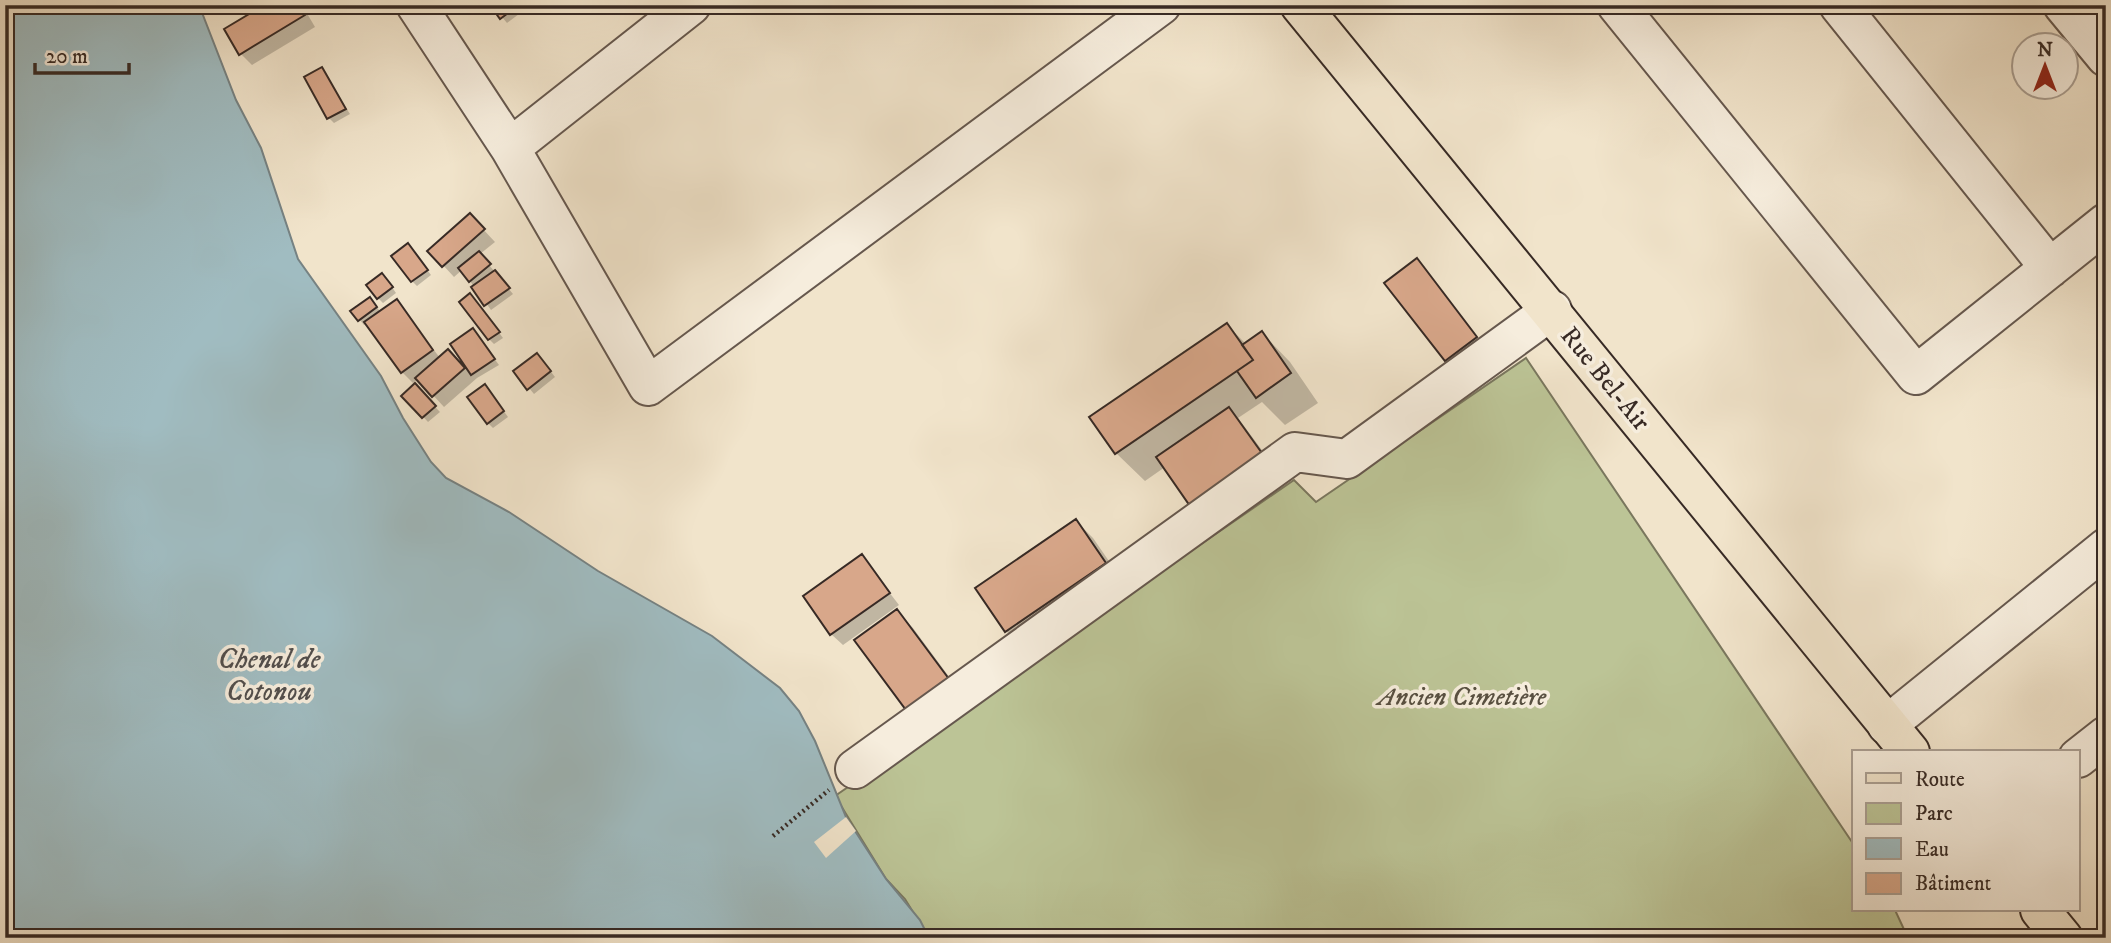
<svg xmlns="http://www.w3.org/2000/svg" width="2111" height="943" viewBox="0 0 2111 943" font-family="'IM FELL DW Pica',serif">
<rect width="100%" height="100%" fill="#f1e4cb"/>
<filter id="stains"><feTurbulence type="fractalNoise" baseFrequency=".00286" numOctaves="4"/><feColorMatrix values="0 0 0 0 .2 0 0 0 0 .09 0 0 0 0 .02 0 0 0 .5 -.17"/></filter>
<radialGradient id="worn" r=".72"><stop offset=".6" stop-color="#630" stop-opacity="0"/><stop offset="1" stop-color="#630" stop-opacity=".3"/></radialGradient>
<path fill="#bcc496" stroke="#7a775e" stroke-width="2" d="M 1526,358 L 1854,845 L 1854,910 L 1895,910 L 1908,938 L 929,938 L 905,899 L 886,879 L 835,796 L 1294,480 L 1316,502 Z"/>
<path fill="#a0bcc1" stroke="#768283" stroke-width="2" d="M 5,5 L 199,5 L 236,100 L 261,148 L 298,259 L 381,376 L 403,418 L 431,462 L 446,478 L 509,512 L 598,571 L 712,636 L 780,688 L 799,711 L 815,741 L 846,817 L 886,879 L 920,920 L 929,938 L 5,938 Z"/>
<path fill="#f1e4cb" d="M 846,817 L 856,831 L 826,858 L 814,842 Z"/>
<path fill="#0003" d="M 268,5 L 302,5 L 315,27 L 252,65 L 240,53 Z
M 492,5 L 531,5 L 507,23 Z
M 321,69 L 350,114 L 334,123 L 329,118 Z
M 481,227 L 495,242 L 480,254 L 513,294 L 491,310 L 462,270 L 454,277 L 430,251 Z
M 413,251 L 431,275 L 417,286 L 412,281 Z
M 1417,260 L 1487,349 L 1458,371 L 1387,283 Z
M 387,280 L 396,293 L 383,303 L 378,298 Z
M 475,300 L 503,338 L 494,344 L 489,339 Z
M 397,302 L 440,358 L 459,362 L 472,373 L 473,330 L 499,365 L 477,378 L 444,407 L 418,379 L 413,383 L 402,372 L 367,323 L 364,325 L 359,319 L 375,304 L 381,313 Z
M 1227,325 L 1246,344 L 1262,333 L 1290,362 L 1318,403 L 1285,425 L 1262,402 L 1238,418 L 1279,473 L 1165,467 L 1145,481 L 1116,453 Z
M 542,360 L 555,377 L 534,394 L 529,388 Z
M 415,386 L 440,412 L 428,422 L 404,396 Z
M 490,392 L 508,417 L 493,428 L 488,423 Z
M 1076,521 L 1093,538 L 1122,580 L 1023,647 L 1006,631 Z
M 862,557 L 899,605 L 843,645 L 831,634 Z
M 897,611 L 913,628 L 964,697 L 924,726 Z"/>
<path fill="#d8a78a" stroke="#372a25" stroke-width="2" d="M 264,5 L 299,5 L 305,15 L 239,55 L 224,29 Z
M 490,5 L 519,5 L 500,19 Z
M 322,67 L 346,109 L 327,119 L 304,77 Z
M 470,213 L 485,229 L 442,267 L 427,251 Z
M 408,243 L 428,270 L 411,282 L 391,256 Z
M 479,251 L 491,264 L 469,282 L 458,268 Z
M 1417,258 L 1477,337 L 1445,361 L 1384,283 Z
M 495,270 L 510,288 L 484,306 L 471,287 Z
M 382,273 L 393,287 L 377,299 L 366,285 Z
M 470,293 L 500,332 L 488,340 L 459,302 Z
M 370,297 L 377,307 L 358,321 L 350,311 Z
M 397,299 L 433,350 L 401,373 L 364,322 Z
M 1227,323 L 1253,360 L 1115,454 L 1089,417 Z
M 473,328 L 495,359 L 471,375 L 450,344 Z
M 1262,331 L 1291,373 L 1256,398 L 1237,371 L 1253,360 L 1242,345 Z
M 448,349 L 465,368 L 432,397 L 415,378 Z
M 537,353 L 551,371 L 527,390 L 513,371 Z
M 415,383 L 436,406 L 422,418 L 401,396 Z
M 485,384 L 504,411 L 487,424 L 467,397 Z
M 1229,407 L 1264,456 L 1190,506 L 1156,457 Z
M 1076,519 L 1106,563 L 1005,632 L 975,588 Z
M 862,554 L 890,593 L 830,635 L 803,596 Z
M 897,609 L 949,679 L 906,710 L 854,640 Z"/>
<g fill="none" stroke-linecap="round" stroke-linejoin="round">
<defs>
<path id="minor" d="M 416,5 L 510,148 L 648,386 L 1161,5
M 1617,5 L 1916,375 L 2106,223
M 1839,5 L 2050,268
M 2063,5 L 2106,57
M 510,148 L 691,5
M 1887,725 L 2106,548
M 2078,758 L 2106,736
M 855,769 L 1295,452 L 1347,459 L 1552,310"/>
<path id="major" d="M 1300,5 L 1910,752
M 2040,910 L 2063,938"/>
</defs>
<use href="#minor" stroke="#66584e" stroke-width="42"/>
<use href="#major" stroke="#372a25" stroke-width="42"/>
<path stroke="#372a25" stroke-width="4.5" stroke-dasharray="2 3.5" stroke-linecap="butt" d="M 773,836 L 829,790"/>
<use href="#minor" stroke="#f6eddd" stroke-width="38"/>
<use href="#major" stroke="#f1e4cb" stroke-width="38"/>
</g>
<g text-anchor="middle" stroke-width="7" stroke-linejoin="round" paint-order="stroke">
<g font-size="26" fill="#372a25" stroke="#f6eddd">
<text transform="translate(1606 378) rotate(51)" y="9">Rue Bel-Air</text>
</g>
<g font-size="26" font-style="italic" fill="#585041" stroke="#f6eddd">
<text x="1462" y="705">Ancien Cimetière</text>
</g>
<g font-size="28" font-style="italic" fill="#514e4c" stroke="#f6eddd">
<text x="269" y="668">Chenal de<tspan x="269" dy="32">Cotonou</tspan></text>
</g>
</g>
<rect width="2111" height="943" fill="none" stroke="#f1e4cb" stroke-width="28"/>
<rect x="7" y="7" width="2097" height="929" fill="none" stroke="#372a25" stroke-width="3.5"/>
<rect x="14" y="14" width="2083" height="915" fill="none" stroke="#372a25" stroke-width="2"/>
<rect x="1852" y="750" width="228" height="161" fill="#f6eddd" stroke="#aa9f93" stroke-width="2"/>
<rect x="1866" y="773" width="35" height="10" fill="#f1e4cb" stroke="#aa9f93" stroke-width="2"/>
<text x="1915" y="786" font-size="21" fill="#372a25">Route</text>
<rect x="1866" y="803" width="35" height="21" fill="#bcc496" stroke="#aa9f93" stroke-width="2"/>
<text x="1915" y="820" font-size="21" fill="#372a25">Parc</text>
<rect x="1866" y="838" width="35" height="21" fill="#a0bcc1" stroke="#aa9f93" stroke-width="2"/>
<text x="1915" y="856" font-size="21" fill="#372a25">Eau</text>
<rect x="1866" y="873" width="35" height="21" fill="#d8a78a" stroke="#aa9f93" stroke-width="2"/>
<text x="1915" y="890" font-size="21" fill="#372a25">Bâtiment</text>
<g transform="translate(2045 66)"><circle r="33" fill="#f6eddd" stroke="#aa9f93" stroke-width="2"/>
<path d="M0-5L12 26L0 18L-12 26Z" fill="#8f2418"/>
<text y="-10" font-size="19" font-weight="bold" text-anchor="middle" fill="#372a25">N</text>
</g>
<path d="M35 63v10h94v-10" fill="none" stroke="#372a25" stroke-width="3.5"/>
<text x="46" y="63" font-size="21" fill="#372a25" stroke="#f6eddd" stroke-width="5" paint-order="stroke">20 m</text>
<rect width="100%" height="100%" filter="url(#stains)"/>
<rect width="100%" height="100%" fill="url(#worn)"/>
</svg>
